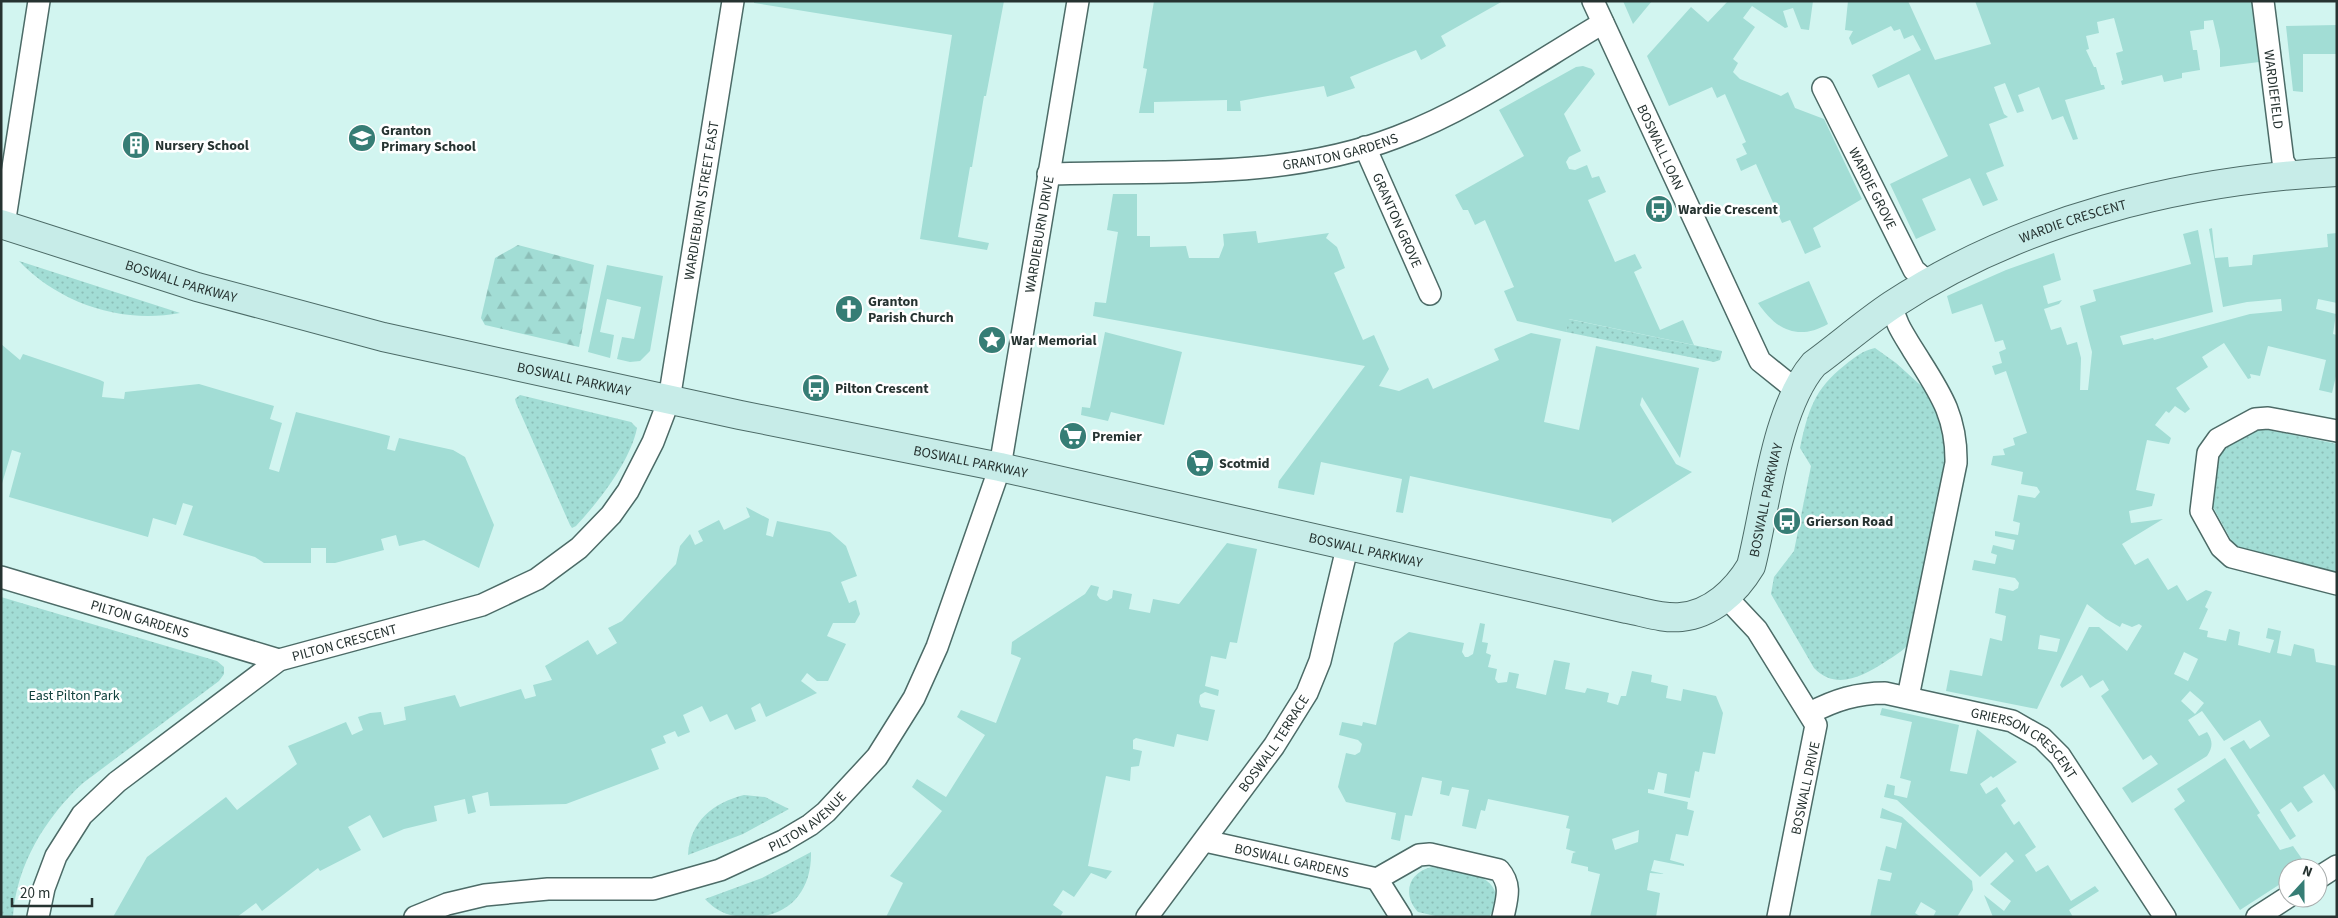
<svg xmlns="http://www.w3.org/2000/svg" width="2338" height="918" viewBox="0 0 2338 918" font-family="'Source Sans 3',sans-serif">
<defs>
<pattern id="grass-dots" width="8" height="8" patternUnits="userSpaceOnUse" patternTransform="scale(1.25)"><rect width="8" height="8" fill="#a2ddd5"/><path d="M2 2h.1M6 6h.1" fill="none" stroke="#8bbeb7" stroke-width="1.8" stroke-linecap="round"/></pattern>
<pattern id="forest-firs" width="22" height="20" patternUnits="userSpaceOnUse" patternTransform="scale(1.25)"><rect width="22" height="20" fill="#a2ddd5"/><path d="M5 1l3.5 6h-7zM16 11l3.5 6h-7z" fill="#8bbeb7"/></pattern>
</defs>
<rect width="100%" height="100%" fill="#d2f5f0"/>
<path fill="url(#grass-dots)" d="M 19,261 L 180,313 C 122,324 60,304 19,261 Z
M 1568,319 L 1722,351 L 1720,360 L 1714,362 L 1566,332 Z
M 1875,348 L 1896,363 L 1928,392 L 1934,403 L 1949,450 L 1910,643 C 1903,651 1894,656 1885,662 C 1863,676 1836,691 1814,668 L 1771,594 L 1774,577 L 1794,551 L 1811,466 L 1800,448 C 1808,411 1814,389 1845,365 C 1855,357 1862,351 1875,348 Z
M 520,395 L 631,422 L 637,428 C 630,462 599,501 576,526 L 572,528 L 570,525 L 516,403 L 515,399 Z
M 2259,428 L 2337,444 L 2337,573 L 2236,549 L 2213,507 L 2219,455 L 2224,449 Z
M 1,597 L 217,661 L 224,667 L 224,674 L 219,681 L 83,783 C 46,817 16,865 13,917 L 1,917 Z
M 744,795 L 765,797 L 789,809 L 743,834 L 688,855 C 690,821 713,803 744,795 Z
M 811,852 C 812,890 790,917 751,917 C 732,917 719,914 705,899 L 762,878 Z
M 1432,867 C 1452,871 1491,870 1496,895 C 1497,903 1494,910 1489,917 L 1440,917 L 1418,912 C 1402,895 1408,872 1432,867 Z"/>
<path fill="url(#forest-firs)" d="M 518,245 L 594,265 L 579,347 L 485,325 L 481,318 L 495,258 Z"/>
<path fill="#a2ddd5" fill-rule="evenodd" d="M 754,1 L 1004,1 L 986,96 L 984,96 L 972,167 L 970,167 L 958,237 L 989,243 L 987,250 L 920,239 L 952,35 L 754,3 Z
M 1154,1 L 1503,1 L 1441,36 L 1446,46 L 1425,58 L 1421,60 L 1416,50 L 1350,77 L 1355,88 L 1327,97 L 1324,86 L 1240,101 L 1241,111 L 1227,111 L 1227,100 L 1154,102 L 1154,113 L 1139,113 L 1147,69 L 1143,68 Z
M 1623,1 L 1652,1 L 1633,24 Z
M 1728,1 L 1813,1 L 1809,30 L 1801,29 L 1793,8 L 1783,11 L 1788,27 L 1785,28 L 1752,6 L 1743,18 L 1755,27 L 1733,59 L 1738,63 L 1733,72 L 1740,79 L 1781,96 L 1788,92 L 1795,108 L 1824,119 L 1862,199 L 1813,228 L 1821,247 L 1805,254 L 1790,220 L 1782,223 L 1756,164 L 1741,171 L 1736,159 L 1747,154 L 1742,144 L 1746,142 L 1725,94 L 1717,98 L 1712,87 L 1669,106 L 1647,56 L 1691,7 L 1708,22 Z
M 1848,1 L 1908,1 L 1935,60 L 1991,44 L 1975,1 L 2252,1 L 2259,62 L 2220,67 L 2220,50 L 2213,20 L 2204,21 L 2204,29 L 2190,31 L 2193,50 L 2197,50 L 2200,70 L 2182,73 L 2182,78 L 2164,82 L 2162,75 L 2122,85 L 2121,81 L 2123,80 L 2116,53 L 2123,51 L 2114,18 L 2097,22 L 2099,33 L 2086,36 L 2089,49 L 2086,50 L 2094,67 L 2096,67 L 2101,85 L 2104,85 L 2105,89 L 2065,100 L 2078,139 L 2073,140 L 2063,116 L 2052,120 L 2039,87 L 2018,95 L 2024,111 L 2017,113 L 2005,83 L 1994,87 L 2004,114 L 2008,117 L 1989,124 L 2004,166 L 1986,173 L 1998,200 L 1983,206 L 1970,178 L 1922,199 L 1936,230 L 1916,239 L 1890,184 L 1948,156 L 1909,74 L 1878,88 L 1872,75 L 1921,50 L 1913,35 L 1904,39 L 1900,29 L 1894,31 L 1891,26 L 1852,45 L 1849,38 L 1853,31 L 1845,30 Z
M 2337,25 L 2337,54 L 2303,54 L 2303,92 L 2293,91 L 2286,26 Z
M 1583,66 L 1592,69 L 1595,74 L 1564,114 L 1581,151 L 1569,157 L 1566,162 L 1569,169 L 1575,170 L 1587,165 L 1592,178 L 1599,176 L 1606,192 L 1588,200 L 1615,262 L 1635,254 L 1642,268 L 1634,272 L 1660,330 L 1683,320 L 1694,345 L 1569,319 L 1566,332 L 1517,321 L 1504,291 L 1514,287 L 1485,220 L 1475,225 L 1468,210 L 1463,210 L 1455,195 L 1524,156 L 1499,110 L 1576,67 Z
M 1113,194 L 1137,194 L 1137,236 L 1150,236 L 1150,247 L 1186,246 L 1189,258 L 1219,258 L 1224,245 L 1223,234 L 1256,231 L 1258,243 L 1329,233 L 1326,238 L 1337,247 L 1345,268 L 1334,273 L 1363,340 L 1374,335 L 1389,369 L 1379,386 L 1399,391 L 1428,378 L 1433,389 L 1499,360 L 1494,349 L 1531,333 L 1561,339 L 1544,422 L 1579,430 L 1596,346 L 1699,368 L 1680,458 L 1642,397 L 1640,405 L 1676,464 L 1692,472 L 1612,523 L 1611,519 L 1605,518 L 1410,476 L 1403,513 L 1396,512 L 1402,479 L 1321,462 L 1314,495 L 1278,488 L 1279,481 L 1365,366 L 1093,316 L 1095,302 L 1106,303 L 1118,232 L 1107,230 Z
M 2212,228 L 2215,258 L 2228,257 L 2229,267 L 2252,265 L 2253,255 L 2328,247 L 2327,234 L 2337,233 L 2337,303 L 2318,299 L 2316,309 L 2336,314 L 2333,334 L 2337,335 L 2337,372 L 2332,393 L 2319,390 L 2326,360 L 2268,346 L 2260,376 L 2250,374 L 2251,378 L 2248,379 L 2224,343 L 2202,357 L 2208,367 L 2176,388 L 2190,409 L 2185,413 L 2175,406 L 2169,413 L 2166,411 L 2155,425 L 2171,438 L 2169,444 L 2147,440 L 2136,490 L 2155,494 L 2152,506 L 2129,511 L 2131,523 L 2163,519 L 2122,544 L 2135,565 L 2148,558 L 2168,590 L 2177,585 L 2187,601 L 2206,590 L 2212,592 L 2205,607 L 2208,609 L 2199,629 L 2208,631 L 2207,637 L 2226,641 L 2229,629 L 2240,632 L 2238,645 L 2270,653 L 2274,640 L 2266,638 L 2268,628 L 2281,631 L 2277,653 L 2291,656 L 2294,644 L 2314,649 L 2316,662 L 2337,666 L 2337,793 L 2324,774 L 2303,787 L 2313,802 L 2298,812 L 2291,802 L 2280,810 L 2296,836 L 2290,840 L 2230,748 L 2244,740 L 2250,749 L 2270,736 L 2260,720 L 2224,741 L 2202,711 L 2188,720 L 2199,736 L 2207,732 C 2213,741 2213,747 2207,756 L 2132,803 L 2122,788 L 2158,764 L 2151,755 L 2143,760 L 2101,696 L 2109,690 L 2103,680 L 2090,688 L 2082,675 L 2062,688 L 2060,685 L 2089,627 L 2099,627 L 2127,651 L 2142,626 L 2139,624 L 2132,627 L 2122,623 L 2120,627 L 2106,619 L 2087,604 L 2037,709 L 1946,691 L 1950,670 L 1982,676 L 1990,638 L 2002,641 L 2006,616 L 1995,613 L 1999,588 L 2013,591 L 2018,588 L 2019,583 L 2015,578 L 1972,570 L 1974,560 L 1995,564 L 1997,555 L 1991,553 L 1993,545 L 2013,550 L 2015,540 L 1995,536 L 1995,531 L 2018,535 L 2020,523 L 2013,521 L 2018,495 L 2035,498 L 2040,492 L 2037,487 L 2021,484 L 2023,472 L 1991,465 L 1993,456 L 2005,455 L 2003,449 L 2015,445 L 2013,438 L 2027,433 L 2006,371 L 1995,375 L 1992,366 L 2002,363 L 1999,352 L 2006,349 L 2003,340 L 1995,342 L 1982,304 L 1952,314 L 1947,296 L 2006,270 L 2054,253 L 2061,280 L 2043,286 L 2048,304 L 2062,300 L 2059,304 L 2044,309 L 2051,330 L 2061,327 L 2067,345 L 2077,342 L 2081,358 L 2080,390 L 2088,390 L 2092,352 L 2080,306 L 2096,301 L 2093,290 L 2191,264 L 2183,234 L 2198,230 L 2213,312 L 2120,336 L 2123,345 L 2153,338 L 2154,340 L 2250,314 L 2282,311 L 2281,299 L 2247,302 L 2223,307 L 2209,229 ZM 2040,635 L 2060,639 L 2057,652 L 2038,649 ZM 2184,652 L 2198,659 L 2188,681 L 2174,674 ZM 2190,691 L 2204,703 L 2195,714 L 2181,701 Z
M 607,265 L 663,276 L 650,351 L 640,361 L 630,362 L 617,359 L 622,337 L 634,339 L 641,307 L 607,299 L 600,332 L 614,335 L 610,358 L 588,352 Z
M 1809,281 L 1828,324 C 1798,341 1776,330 1758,303 Z
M 1105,332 L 1182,352 L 1164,425 L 1111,412 L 1108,421 L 1081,415 L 1082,407 L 1090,408 Z
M 1,344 L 20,360 L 23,354 L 100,380 L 104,382 L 102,397 L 124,399 L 125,392 L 199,384 L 274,406 L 270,419 L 282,423 L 269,469 L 279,472 L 296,412 L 390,436 L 387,449 L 395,451 L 399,438 L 453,450 L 465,457 L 494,525 L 479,568 L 424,540 L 399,546 L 396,535 L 381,539 L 384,550 L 335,563 L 326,563 L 326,548 L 311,548 L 311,563 L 264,563 L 255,557 L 183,535 L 193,506 L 183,503 L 176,525 L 153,518 L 148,537 L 9,497 L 21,453 L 12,450 L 1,487 Z
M 746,507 L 769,519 L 766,535 L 773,537 L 777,521 L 830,532 L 846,546 L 857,576 L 841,582 L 849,603 L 856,600 L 860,614 L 855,623 L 833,623 L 827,636 L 846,644 L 828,681 L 817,681 L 807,673 L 801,681 L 817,693 L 766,717 L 760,703 L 751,708 L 756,721 L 735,730 L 727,714 L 710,722 L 702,706 L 683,715 L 690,732 L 678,737 L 675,731 L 663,736 L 666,743 L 651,749 L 659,769 L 566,804 L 490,806 L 488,792 L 472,796 L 476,812 L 468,814 L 465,799 L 434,806 L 437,821 L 404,829 L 383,838 L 370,815 L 348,827 L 361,850 L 320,871 L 318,868 L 262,911 L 256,903 L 237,917 L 113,917 L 147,857 L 226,797 L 237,810 L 297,764 L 288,746 L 346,722 L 352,735 L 363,730 L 358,717 L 370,713 L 381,712 L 384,725 L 406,720 L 404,707 L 455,695 L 460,707 L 521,689 L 525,699 L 536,696 L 533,685 L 552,680 L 545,666 L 588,640 L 597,655 L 617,643 L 608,628 L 622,621 L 676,564 L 680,546 L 690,534 L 695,545 L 703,541 L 698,531 L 719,520 L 724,530 L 750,517 Z
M 1227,543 L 1257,549 L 1237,643 L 1230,642 L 1226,659 L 1211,656 L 1205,686 L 1219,690 L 1218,696 L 1205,692 L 1200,695 L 1199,702 L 1201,707 L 1215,710 L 1208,741 L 1177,734 L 1174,747 L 1136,738 L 1133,740 L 1133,749 L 1142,751 L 1139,766 L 1131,767 L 1130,781 L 1106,776 L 1088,866 L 1112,871 L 1106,879 L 1091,873 L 1074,897 L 1063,890 L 1053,905 L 1063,912 L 1060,917 L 886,917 L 903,883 L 890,876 L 942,811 L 912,787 L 917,779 L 946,797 L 985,735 L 957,717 L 961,710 L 996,723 L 1021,658 L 1011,654 L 1012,642 L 1085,594 L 1091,585 L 1099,587 L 1097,595 L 1100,599 L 1107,601 L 1112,598 L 1113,590 L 1132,594 L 1129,609 L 1150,613 L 1153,599 L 1179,604 Z
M 1480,623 L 1485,624 L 1482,642 L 1488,643 L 1486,653 L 1491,655 L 1488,667 L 1497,669 L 1495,679 L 1498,683 L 1507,682 L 1509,672 L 1519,674 L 1516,688 L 1546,695 L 1554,660 L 1570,663 L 1565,689 L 1585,693 L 1587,688 L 1609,693 L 1607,702 L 1618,705 L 1621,696 L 1626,696 L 1632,671 L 1652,675 L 1651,682 L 1668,686 L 1666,698 L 1681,701 L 1683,689 L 1716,696 L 1723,713 L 1715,754 L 1703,752 L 1699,772 L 1695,771 L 1690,798 L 1664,793 L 1667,774 L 1658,772 L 1654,790 L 1648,789 L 1648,793 L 1688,802 L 1687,809 L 1694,811 L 1688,836 L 1676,834 L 1670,860 L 1684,864 L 1684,866 L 1654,860 L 1651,871 L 1665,874 L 1650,873 L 1647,890 L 1660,893 L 1656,917 L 1590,917 L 1600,874 L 1588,871 L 1588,867 L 1571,863 L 1573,853 L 1576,852 L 1566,849 L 1570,829 L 1566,828 L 1569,816 L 1488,799 L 1485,811 L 1481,810 L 1476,829 L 1462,826 L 1469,790 L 1452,787 L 1449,796 L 1440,794 L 1442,781 L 1422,777 L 1412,816 L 1405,815 L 1400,841 L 1391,839 L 1396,813 L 1346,802 L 1338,787 L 1346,753 L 1355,755 L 1360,752 L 1362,744 L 1358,740 L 1339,735 L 1342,722 L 1362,726 L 1363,722 L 1376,725 L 1394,643 L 1409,632 L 1464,643 L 1462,652 L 1465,657 L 1468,657 L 1473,654 ZM 1639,830 L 1638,842 L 1615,850 L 1612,839 Z
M 1882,708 L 1959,725 L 1950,771 L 1967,774 L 1977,729 L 2017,762 L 1993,778 L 1991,776 L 1980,784 L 1986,794 L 1997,787 L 2006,801 L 2001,805 L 2014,825 L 2019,821 L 2036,847 L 2025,855 L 2036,872 L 2048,865 L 2071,901 L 2095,886 L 2099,891 L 2069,910 L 2073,917 L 1993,917 L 1984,895 L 2004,911 L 2011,901 L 1990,884 L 2014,861 L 2006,852 L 1980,877 L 1897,800 L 1884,797 L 1887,784 L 1895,786 L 1894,795 L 1907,798 L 1911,781 L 1900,778 L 1912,722 L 1880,715 Z
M 2225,758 L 2260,813 L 2257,815 L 2280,850 L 2293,846 L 2307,866 L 2288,868 L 2288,879 L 2240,910 L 2174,809 L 2185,801 L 2177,789 Z
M 1882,808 L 1902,817 L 1972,881 L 1973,890 L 1957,917 L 1933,917 L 1936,911 L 1921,902 L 1915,913 L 1921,917 L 1870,917 L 1878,879 L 1890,881 L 1892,873 L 1880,870 L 1886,846 L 1896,849 L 1902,823 L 1880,818 Z"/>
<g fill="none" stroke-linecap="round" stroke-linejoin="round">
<defs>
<g id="street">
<path id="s1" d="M 1593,1 L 1760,361 L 1796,390"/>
<path id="s2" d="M 2263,1 L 2283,161 L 2291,175"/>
<path id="s3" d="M 1823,88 L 1914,270 L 1929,283"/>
<path id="s4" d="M 1365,147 L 1430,294"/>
<path id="s5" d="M 1048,174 C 1166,170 1285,180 1397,137 C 1471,109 1535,63 1603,23"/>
<path d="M 4,225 L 39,1"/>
<path d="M 1892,305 C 1895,323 1904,335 1913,350 C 1938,390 1957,414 1956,463 L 1908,697"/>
<path d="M 2337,431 L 2268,418 L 2255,419 L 2218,439 L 2208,453 L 2201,511 L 2221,547 L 2232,557 L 2337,584"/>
<path id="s6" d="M 1,577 L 279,660"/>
<path d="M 1726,597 L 1757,630 L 1816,725 L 1778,917"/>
<path id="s7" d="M 1810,713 C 1835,700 1857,693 1885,693 L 2012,721 L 2042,738 L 2060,756 L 2165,917"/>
<path id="s8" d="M 1205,841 L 1377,879"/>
<path d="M 2318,878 L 2337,866"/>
<path id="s9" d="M 38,917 L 44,888 L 56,856 L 82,815 L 117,782 L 279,660 L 482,605 L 537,579 L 579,548 L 611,515 L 628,491 L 653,442 L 669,400 L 733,1"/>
<path id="s10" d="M 415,917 L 447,904 L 485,895 L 548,889 L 653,889 L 720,870 L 783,841 L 810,825 L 826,812 L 877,757 L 914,698 L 937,647 L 1000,467 L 1078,1"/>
<path id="s11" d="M 1147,917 L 1274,746 L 1307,693 L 1320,661 L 1348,544"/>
<path d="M 1401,917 L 1377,879 L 1419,855 L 1430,854 L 1499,870 C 1512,885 1507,898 1503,917"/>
<path d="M 2257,917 L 2288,897"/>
</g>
<g id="secondary">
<path id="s12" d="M 1,224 L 197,287 L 383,337 L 740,415 L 1000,467 L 1627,609 C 1644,612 1663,619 1681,617 C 1712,614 1736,591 1751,566 C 1766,508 1775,409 1814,364 C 1840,345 1865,323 1892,305 C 2023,219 2182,180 2337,172"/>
</g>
</defs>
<use href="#street" stroke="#4c6b67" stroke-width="24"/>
<use href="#secondary" stroke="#4c6b67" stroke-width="30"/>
<use href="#street" stroke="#fff" stroke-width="21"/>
<use href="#secondary" stroke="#c7ece8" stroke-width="28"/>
</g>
<defs>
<symbol id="school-disc" viewBox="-11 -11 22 22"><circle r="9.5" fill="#367d75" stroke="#fff"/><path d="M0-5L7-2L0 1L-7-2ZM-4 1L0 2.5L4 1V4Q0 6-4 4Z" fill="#fff"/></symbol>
<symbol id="building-disc" viewBox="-11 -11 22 22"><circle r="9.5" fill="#367d75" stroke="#fff"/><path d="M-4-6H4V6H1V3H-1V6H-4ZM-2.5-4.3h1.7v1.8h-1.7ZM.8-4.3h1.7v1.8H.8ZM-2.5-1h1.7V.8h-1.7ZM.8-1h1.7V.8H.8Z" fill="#fff"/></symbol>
<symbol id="bus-disc" viewBox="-11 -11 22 22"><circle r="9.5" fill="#367d75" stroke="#fff"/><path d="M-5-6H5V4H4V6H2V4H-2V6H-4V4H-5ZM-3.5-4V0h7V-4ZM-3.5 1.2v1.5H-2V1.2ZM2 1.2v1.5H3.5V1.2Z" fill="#fff"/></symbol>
<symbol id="church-disc" viewBox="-11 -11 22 22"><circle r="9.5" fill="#367d75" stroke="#fff"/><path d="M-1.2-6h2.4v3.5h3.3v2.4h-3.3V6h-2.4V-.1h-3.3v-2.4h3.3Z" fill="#fff"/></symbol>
<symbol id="sight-disc" viewBox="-11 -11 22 22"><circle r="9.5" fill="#367d75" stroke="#fff"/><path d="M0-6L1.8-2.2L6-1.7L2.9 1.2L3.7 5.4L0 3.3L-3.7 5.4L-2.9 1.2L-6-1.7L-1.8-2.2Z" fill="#fff"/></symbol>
<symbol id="supermarket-disc" viewBox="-11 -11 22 22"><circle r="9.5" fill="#367d75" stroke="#fff"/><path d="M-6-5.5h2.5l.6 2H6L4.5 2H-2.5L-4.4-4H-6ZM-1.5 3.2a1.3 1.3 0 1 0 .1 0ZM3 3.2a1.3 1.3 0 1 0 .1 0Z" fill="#fff"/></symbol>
</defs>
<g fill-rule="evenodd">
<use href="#school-disc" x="346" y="122" width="32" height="32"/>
<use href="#building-disc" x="120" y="129" width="32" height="32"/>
<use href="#bus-disc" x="1643" y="193" width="32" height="32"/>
<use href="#church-disc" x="833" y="293" width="32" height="32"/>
<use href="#sight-disc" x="976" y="324" width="32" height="32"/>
<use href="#bus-disc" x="800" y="372" width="32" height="32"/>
<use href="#supermarket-disc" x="1057" y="420" width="32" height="32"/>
<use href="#supermarket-disc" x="1184" y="447" width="32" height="32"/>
<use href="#bus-disc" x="1771" y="505" width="32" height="32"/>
</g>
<g text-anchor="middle" stroke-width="5" stroke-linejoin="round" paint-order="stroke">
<g font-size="14" fill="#263331" stroke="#fff">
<text dy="5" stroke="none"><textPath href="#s2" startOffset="89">WARDIEFIELD</textPath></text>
<text dy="5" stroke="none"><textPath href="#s1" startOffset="161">BOSWALL LOAN</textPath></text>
<text dy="5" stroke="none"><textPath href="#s5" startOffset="294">GRANTON GARDENS</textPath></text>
<text dy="5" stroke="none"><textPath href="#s3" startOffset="112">WARDIE GROVE</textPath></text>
<text dy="5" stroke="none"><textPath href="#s9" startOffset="1064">WARDIEBURN STREET EAST</textPath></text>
<text dy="5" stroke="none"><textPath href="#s4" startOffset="80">GRANTON GROVE</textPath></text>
<text dy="5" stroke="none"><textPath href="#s12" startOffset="2328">WARDIE CRESCENT</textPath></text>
<text dy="5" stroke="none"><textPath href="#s10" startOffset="1060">WARDIEBURN DRIVE</textPath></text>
<text dy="5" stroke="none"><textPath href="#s12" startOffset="189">BOSWALL PARKWAY</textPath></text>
<text dy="5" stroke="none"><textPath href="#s12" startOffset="594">BOSWALL PARKWAY</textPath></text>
<text dy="5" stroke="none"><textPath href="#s12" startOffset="999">BOSWALL PARKWAY</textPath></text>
<text dy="5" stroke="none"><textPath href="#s12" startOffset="1884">BOSWALL PARKWAY</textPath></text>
<text dy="5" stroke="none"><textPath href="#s12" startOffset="1404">BOSWALL PARKWAY</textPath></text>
<text dy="5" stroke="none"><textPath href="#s6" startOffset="145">PILTON GARDENS</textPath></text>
<text dy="5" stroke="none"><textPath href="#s9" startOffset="431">PILTON CRESCENT</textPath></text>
<text dy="5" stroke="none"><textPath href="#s11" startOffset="215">BOSWALL TERRACE</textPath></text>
<text dy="5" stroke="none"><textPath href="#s7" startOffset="230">GRIERSON CRESCENT</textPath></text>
<text transform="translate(1805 788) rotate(-78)" y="5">BOSWALL DRIVE</text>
<text dy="5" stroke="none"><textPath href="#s10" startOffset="412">PILTON AVENUE</textPath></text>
<text dy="5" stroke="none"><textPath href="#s8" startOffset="89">BOSWALL GARDENS</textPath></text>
</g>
<g font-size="14" font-weight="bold" fill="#263331" stroke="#fff" text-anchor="start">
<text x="381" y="135">Granton<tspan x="381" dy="16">Primary School</tspan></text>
<text x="155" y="150">Nursery School</text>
<text x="1678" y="214">Wardie Crescent</text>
<text x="868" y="306">Granton<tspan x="868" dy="16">Parish Church</tspan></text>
<text x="1011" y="345">War Memorial</text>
<text x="835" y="393">Pilton Crescent</text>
<text x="1092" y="441">Premier</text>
<text x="1219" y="468">Scotmid</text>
<text x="1806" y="526">Grierson Road</text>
</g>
<g font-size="14" fill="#11413d" stroke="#fff">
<text x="74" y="700">East Pilton Park</text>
</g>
</g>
<rect width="2338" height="918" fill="none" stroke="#263331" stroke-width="5"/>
<g transform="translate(2303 883) rotate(21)"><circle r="24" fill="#ffffff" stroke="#a8adad"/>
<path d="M0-4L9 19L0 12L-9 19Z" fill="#367d75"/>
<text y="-8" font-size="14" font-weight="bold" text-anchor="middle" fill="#263331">N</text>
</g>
<path d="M12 898v8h80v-8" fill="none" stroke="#263331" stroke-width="2.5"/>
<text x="20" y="898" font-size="15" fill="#263331" stroke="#ffffff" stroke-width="4" paint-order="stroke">20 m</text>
</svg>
